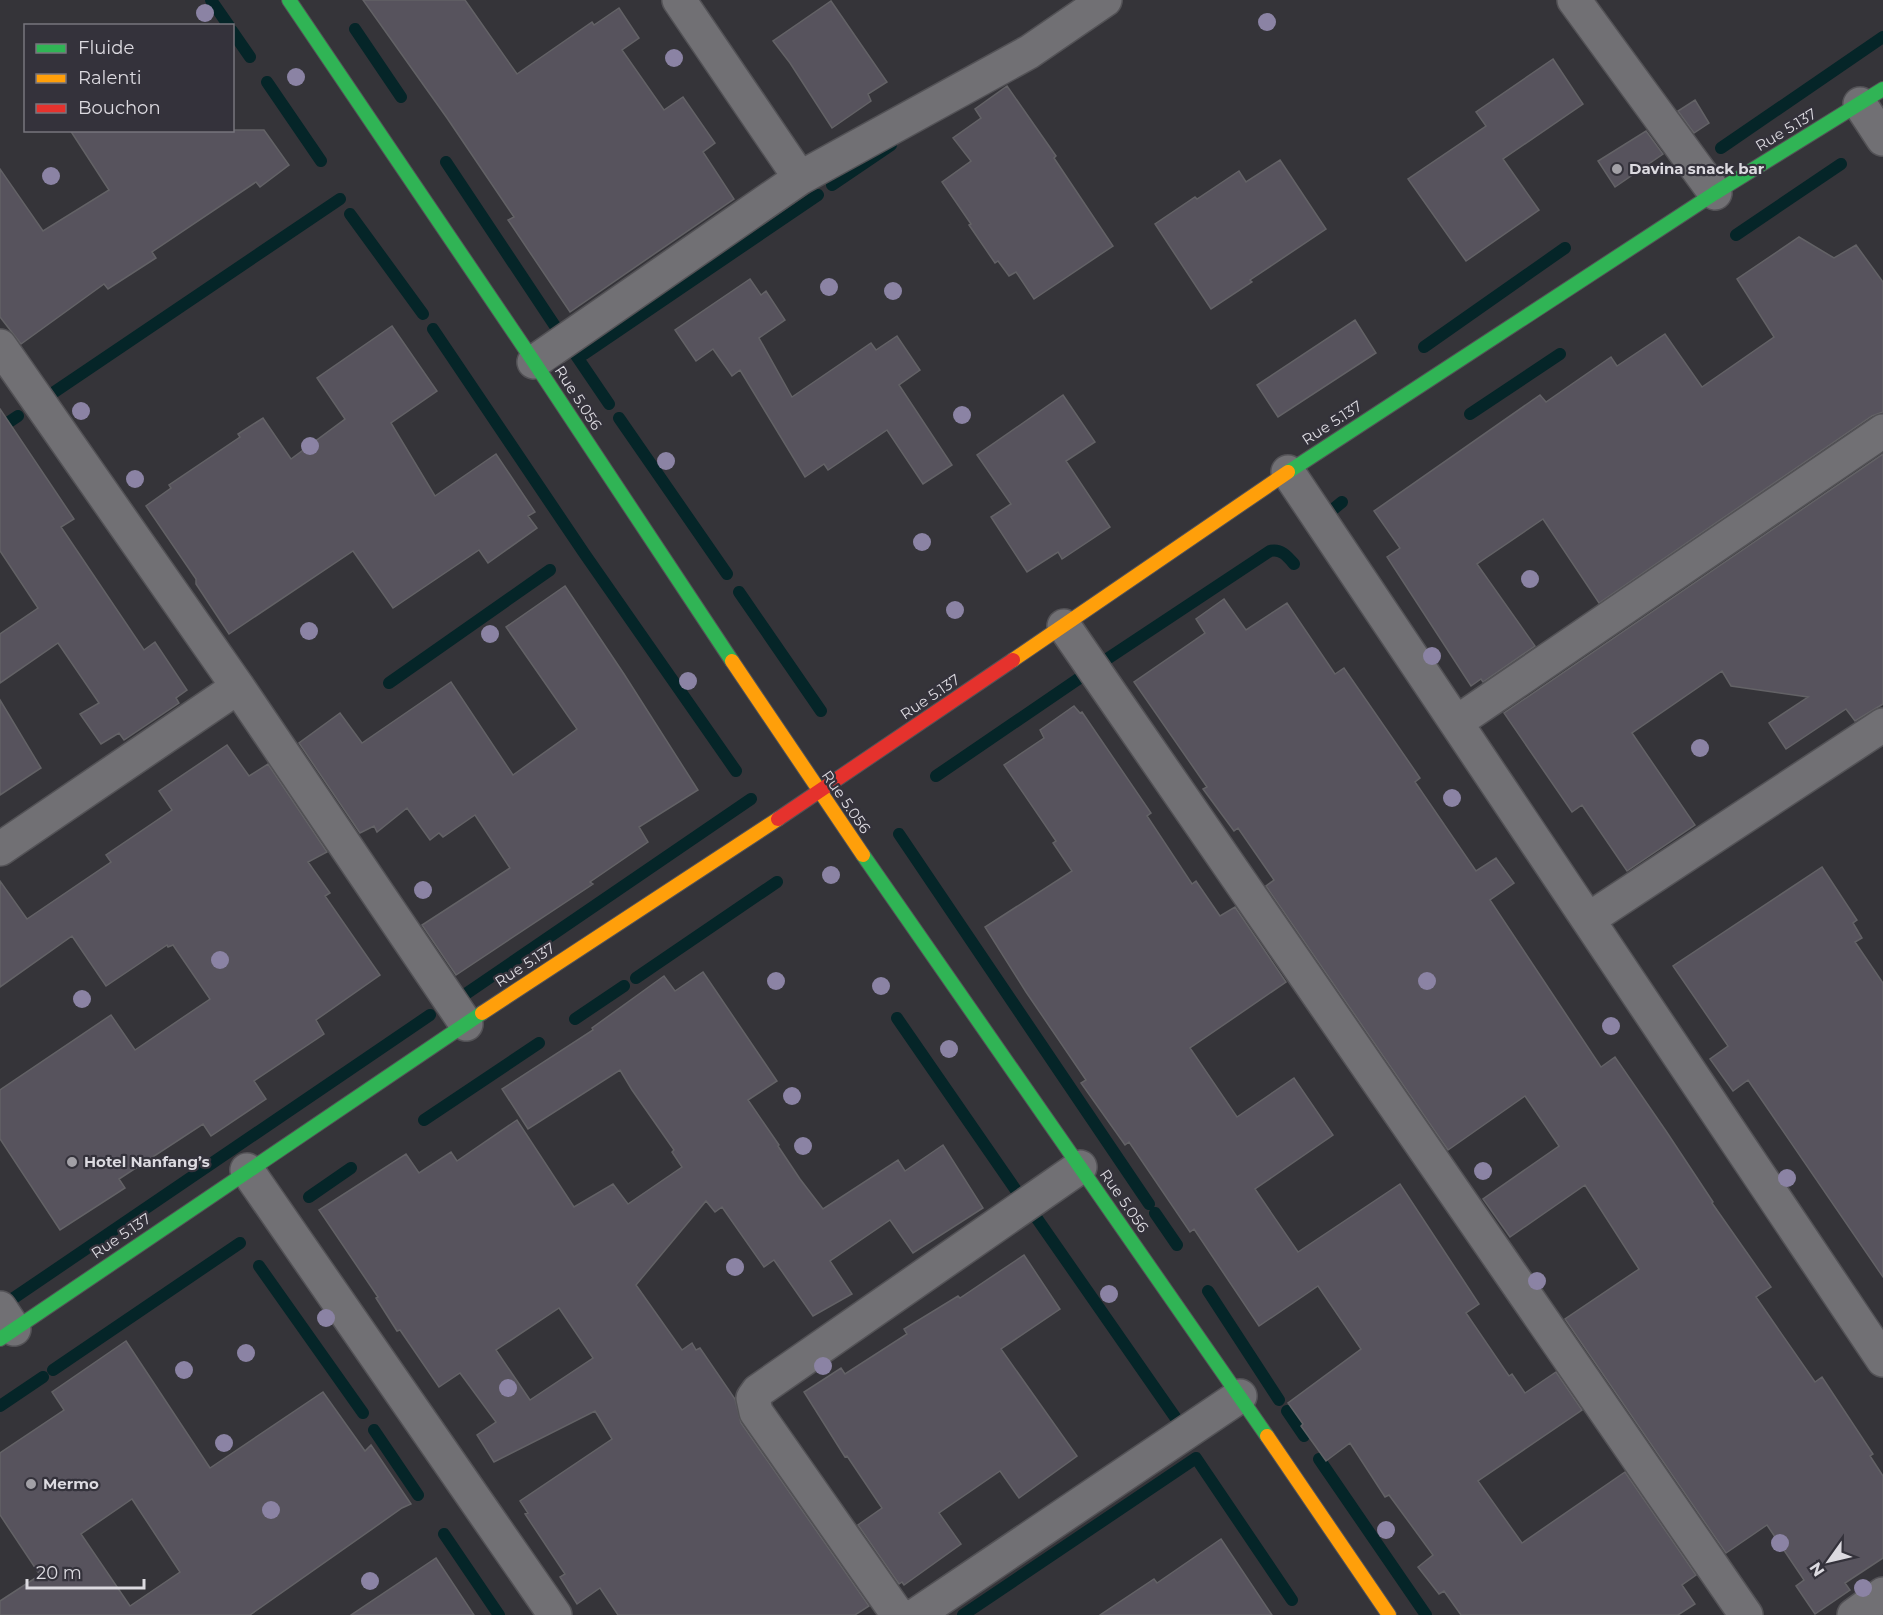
<svg xmlns="http://www.w3.org/2000/svg" width="1883" height="1615" viewBox="0 0 1883 1615" font-family="Montserrat,sans-serif">
<rect width="100%" height="100%" fill="#353439"/>
<g fill="none" stroke-linecap="round" stroke-linejoin="round">
<path stroke="#052528" stroke-width="12" d="M 211,0 L 229,26
M 355,29 L 401,97
M 232,31 L 250,57
M 267,82 L 321,161
M 1721,148 L 1883,37
M 446,162 L 557,329
M 832,185 L 891,145
M 350,214 L 423,314
M 1736,235 L 1841,164
M 433,329 L 584,553 L 736,771
M 1424,347 L 1565,248
M 573,351 L 609,404
M 584,354 L 818,195
M 41,401 L 340,199
M 1470,414 L 1560,354
M 619,418 L 727,574
M 0,428 L 18,416
M 1332,523 L 1331,511 L 1342,502
M 739,592 L 821,711
M 1104,661 L 1270,551 C 1281,548 1288,557 1294,564
M 389,683 L 550,570
M 936,776 L 1087,673
M 899,834 L 1149,1204
M 636,978 L 777,882
M 454,1002 L 751,799
M 897,1018 L 1020,1196
M 575,1019 L 624,986
M 424,1120 L 539,1043
M 309,1197 L 351,1168
M 1031,1210 L 1175,1417
M 1155,1213 L 1177,1245
M 259,1266 L 363,1413
M 1208,1291 L 1279,1400
M 1,1303 L 2,1306 L 430,1015
M 53,1370 L 240,1243
M 0,1406 L 43,1377
M 1287,1411 L 1304,1436
M 374,1430 L 418,1495
M 1319,1459 L 1426,1615
M 444,1534 L 499,1615
M 963,1615 L 1196,1458 L 1292,1600"/>
</g>
<path fill="#57535d" stroke="#636266" stroke-width="1.5" fill-rule="evenodd" d="M 363,0 L 465,0 L 517,74 L 592,22 L 594,25 L 619,8 L 639,38 L 622,50 L 664,110 L 683,97 L 715,143 L 703,152 L 734,199 L 570,312 L 508,220 L 514,217 L 447,118 Z
M 831,1 L 887,82 L 868,94 L 871,101 L 832,128 L 790,63 L 773,41 Z
M 1553,59 L 1583,104 L 1503,159 L 1539,210 L 1466,261 L 1408,179 L 1486,126 L 1476,112 Z
M 1007,86 L 1056,156 L 1054,158 L 1113,246 L 1034,299 L 1016,272 L 1009,276 L 998,261 L 995,263 L 969,225 L 971,224 L 942,182 L 971,161 L 953,138 L 981,118 L 975,109 Z
M 1695,100 L 1709,123 L 1694,133 L 1678,111 Z
M 70,130 L 264,130 L 289,165 L 260,187 L 256,182 L 152,252 L 156,258 L 108,289 L 104,284 L 21,344 L 0,317 L 0,169 L 43,231 L 109,190 Z
M 1646,131 L 1663,154 L 1615,187 L 1598,161 Z
M 1280,160 L 1326,229 L 1250,280 L 1252,282 L 1211,309 L 1155,224 L 1195,197 L 1197,199 L 1239,171 L 1246,182 Z
M 1799,237 L 1834,258 L 1856,245 L 1883,282 L 1883,412 L 1872,416 L 1599,603 L 1543,519 L 1477,564 L 1535,646 L 1483,682 L 1481,679 L 1471,686 L 1387,557 L 1400,548 L 1374,511 L 1540,395 L 1546,402 L 1611,357 L 1617,366 L 1665,334 L 1702,387 L 1774,337 L 1737,279 Z
M 750,279 L 761,295 L 766,291 L 785,320 L 759,338 L 792,397 L 871,343 L 876,350 L 897,336 L 920,370 L 899,385 L 952,465 L 923,484 L 887,430 L 828,470 L 824,464 L 805,477 L 740,370 L 732,376 L 713,349 L 696,361 L 675,330 Z
M 1355,320 L 1376,353 L 1278,417 L 1257,385 Z
M 392,326 L 437,391 L 391,423 L 435,496 L 496,454 L 535,512 L 528,516 L 537,528 L 488,563 L 479,550 L 393,608 L 353,551 L 229,634 L 196,584 L 196,579 L 146,506 L 171,488 L 169,485 L 240,437 L 238,434 L 263,418 L 291,459 L 345,419 L 317,378 Z
M 1063,395 L 1095,442 L 1066,461 L 1110,527 L 1062,559 L 1058,552 L 1027,572 L 991,517 L 1011,504 L 977,455 Z
M 0,409 L 74,519 L 61,527 L 144,650 L 155,642 L 187,690 L 176,698 L 179,703 L 124,740 L 119,733 L 101,744 L 80,714 L 99,703 L 58,643 L 0,683 L 0,634 L 38,608 L 0,551 Z
M 1883,454 L 1883,704 L 1855,721 L 1846,709 L 1786,749 L 1769,723 L 1808,697 L 1731,686 L 1722,671 L 1632,733 L 1695,825 L 1627,871 L 1582,805 L 1572,812 L 1504,713 Z
M 565,586 L 624,674 L 698,790 L 639,827 L 648,842 L 590,882 L 593,884 L 456,975 L 422,925 L 510,868 L 475,815 L 443,837 L 439,833 L 430,840 L 407,808 L 377,832 L 374,826 L 360,833 L 299,743 L 340,713 L 362,743 L 451,682 L 513,775 L 577,729 L 506,627 Z
M 1224,599 L 1246,630 L 1287,603 L 1335,674 L 1344,668 L 1420,778 L 1415,782 L 1476,871 L 1496,858 L 1514,883 L 1490,900 L 1601,1067 L 1615,1057 L 1666,1131 L 1713,1202 L 1712,1203 L 1771,1287 L 1756,1297 L 1815,1382 L 1822,1377 L 1873,1454 L 1870,1456 L 1883,1476 L 1883,1558 L 1845,1583 L 1850,1590 L 1815,1614 L 1796,1586 L 1804,1580 L 1767,1525 L 1726,1553 L 1565,1319 L 1639,1269 L 1585,1185 L 1510,1237 L 1483,1199 L 1559,1146 L 1525,1096 L 1448,1150 L 1266,886 L 1274,880 L 1238,828 L 1234,831 L 1203,789 L 1207,787 L 1134,682 L 1205,633 L 1196,619 Z
M 0,700 L 41,768 L 0,795 Z
M 1074,706 L 1080,713 L 1082,712 L 1151,813 L 1147,816 L 1192,884 L 1196,881 L 1220,916 L 1235,907 L 1286,982 L 1190,1048 L 1237,1117 L 1294,1078 L 1333,1135 L 1255,1189 L 1298,1252 L 1400,1184 L 1479,1304 L 1466,1313 L 1509,1376 L 1512,1374 L 1525,1393 L 1556,1372 L 1582,1410 L 1478,1481 L 1522,1543 L 1625,1472 L 1696,1575 L 1682,1585 L 1695,1604 L 1678,1615 L 1461,1615 L 1444,1591 L 1439,1594 L 1418,1567 L 1433,1555 L 1389,1495 L 1385,1497 L 1350,1443 L 1326,1461 L 1301,1426 L 1303,1424 L 1288,1403 L 1361,1349 L 1318,1286 L 1259,1326 L 1194,1229 L 1190,1232 L 1129,1142 L 1125,1145 L 1081,1083 L 1086,1080 L 1026,992 L 985,927 L 1072,871 L 1053,843 L 1056,841 L 1004,765 L 1044,738 L 1040,730 Z
M 227,745 L 249,776 L 268,764 L 327,852 L 308,862 L 330,893 L 325,896 L 380,975 L 316,1020 L 324,1034 L 254,1081 L 266,1099 L 211,1136 L 203,1124 L 119,1179 L 125,1188 L 60,1230 L 0,1139 L 0,1090 L 111,1015 L 135,1050 L 210,999 L 173,945 L 168,947 L 167,945 L 106,986 L 72,936 L 0,987 L 0,881 L 27,919 L 111,862 L 106,855 L 172,810 L 159,791 Z
M 1822,867 L 1857,920 L 1853,923 L 1862,938 L 1855,942 L 1883,983 L 1883,1277 L 1748,1080 L 1733,1091 L 1710,1059 L 1728,1046 L 1673,966 Z
M 703,972 L 777,1081 L 748,1100 L 779,1145 L 778,1146 L 800,1179 L 823,1209 L 898,1160 L 905,1171 L 943,1145 L 983,1208 L 913,1253 L 890,1220 L 830,1261 L 852,1294 L 813,1316 L 774,1260 L 764,1267 L 722,1207 L 715,1212 L 706,1201 L 636,1285 L 682,1350 L 692,1343 L 696,1350 L 700,1348 L 735,1399 L 741,1423 L 869,1606 L 855,1615 L 618,1615 L 600,1588 L 577,1604 L 560,1577 L 565,1574 L 525,1514 L 528,1513 L 520,1501 L 612,1439 L 595,1411 L 494,1462 L 477,1435 L 496,1422 L 460,1373 L 439,1387 L 400,1330 L 397,1331 L 376,1298 L 378,1297 L 319,1210 L 406,1154 L 419,1173 L 451,1152 L 457,1161 L 517,1120 L 574,1207 L 613,1184 L 628,1204 L 682,1167 L 672,1152 L 674,1150 L 632,1090 L 620,1070 L 528,1129 L 502,1089 L 593,1030 L 592,1028 L 664,976 L 675,991 ZM 559,1308 L 593,1358 L 530,1400 L 496,1350 Z
M 1024,1255 L 1060,1309 L 1001,1349 L 1077,1456 L 1019,1498 L 1000,1471 L 939,1513 L 961,1544 L 904,1585 L 902,1582 L 899,1584 L 858,1525 L 882,1508 L 847,1456 L 845,1457 L 804,1392 L 841,1368 L 845,1374 L 907,1334 L 904,1329 L 958,1296 L 960,1298 Z
M 126,1341 L 210,1468 L 323,1392 L 365,1451 L 371,1445 L 411,1504 L 402,1508 L 250,1615 L 0,1615 L 0,1601 L 40,1575 L 0,1515 L 0,1453 L 64,1410 L 52,1392 ZM 132,1499 L 180,1572 L 130,1606 L 81,1534 Z
M 1221,1539 L 1272,1615 L 1100,1615 L 1154,1579 L 1157,1583 Z
M 436,1558 L 474,1615 L 351,1615 Z"/>
<g fill="none" stroke-linecap="round" stroke-linejoin="round">
<defs>
<path id="street" d="M 679,0 L 800,178
M 1574,0 L 1715,193
M 1860,104 L 1883,139
M 0,346 L 238,687 L 466,1024
M 534,362 L 800,178 L 1029,52 L 1105,0
M 1288,472 L 1883,1360
M 1064,626 L 1746,1615
M 1457,722 L 1883,431
M 0,849 L 238,687
M 1589,919 L 1883,725
M 247,1170 L 555,1615
M 0,1308 L 14,1329
M 898,1615 L 756,1412 L 753,1398 L 758,1391 L 1080,1167
M 916,1615 L 1240,1396
M 1854,1615 L 1883,1594"/>
<path id="fast" d="M 289,0 L 534,362 L 732,661
M 1288,472 L 1715,193 L 1883,89
M 863,855 L 1267,1436
M 0,1339 L 482,1013"/>
<path id="slow" d="M 1013,660 L 1288,472
M 732,661 L 863,855
M 482,1013 L 778,819
M 1267,1436 L 1389,1615"/>
<path id="jam" d="M 778,819 L 1013,660"/>
</defs>
<use href="#street" stroke="#535256" stroke-width="36"/>
<use href="#fast" stroke="#535256" stroke-width="16"/>
<use href="#slow" stroke="#535256" stroke-width="16"/>
<use href="#jam" stroke="#535256" stroke-width="16"/>
<use href="#street" stroke="#717074" stroke-width="33"/>
<use href="#fast" stroke="#30b455" stroke-width="14"/>
<use href="#slow" stroke="#ff9f0a" stroke-width="14"/>
<use href="#jam" stroke="#e5322d" stroke-width="14"/>
</g>
<g fill="#8b83a4">
<circle cx="205" cy="13" r="9"/>
<circle cx="1267" cy="22" r="9"/>
<circle cx="674" cy="58" r="9"/>
<circle cx="296" cy="77" r="9"/>
<circle cx="51" cy="176" r="9"/>
<circle cx="829" cy="287" r="9"/>
<circle cx="893" cy="291" r="9"/>
<circle cx="81" cy="411" r="9"/>
<circle cx="962" cy="415" r="9"/>
<circle cx="310" cy="446" r="9"/>
<circle cx="666" cy="461" r="9"/>
<circle cx="135" cy="479" r="9"/>
<circle cx="922" cy="542" r="9"/>
<circle cx="1530" cy="579" r="9"/>
<circle cx="955" cy="610" r="9"/>
<circle cx="309" cy="631" r="9"/>
<circle cx="490" cy="634" r="9"/>
<circle cx="1432" cy="656" r="9"/>
<circle cx="688" cy="681" r="9"/>
<circle cx="1700" cy="748" r="9"/>
<circle cx="1452" cy="798" r="9"/>
<circle cx="831" cy="875" r="9"/>
<circle cx="423" cy="890" r="9"/>
<circle cx="220" cy="960" r="9"/>
<circle cx="776" cy="981" r="9"/>
<circle cx="1427" cy="981" r="9"/>
<circle cx="881" cy="986" r="9"/>
<circle cx="82" cy="999" r="9"/>
<circle cx="1611" cy="1026" r="9"/>
<circle cx="949" cy="1049" r="9"/>
<circle cx="792" cy="1096" r="9"/>
<circle cx="803" cy="1146" r="9"/>
<circle cx="1483" cy="1171" r="9"/>
<circle cx="1787" cy="1178" r="9"/>
<circle cx="735" cy="1267" r="9"/>
<circle cx="1537" cy="1281" r="9"/>
<circle cx="1109" cy="1294" r="9"/>
<circle cx="326" cy="1318" r="9"/>
<circle cx="246" cy="1353" r="9"/>
<circle cx="823" cy="1366" r="9"/>
<circle cx="184" cy="1370" r="9"/>
<circle cx="508" cy="1388" r="9"/>
<circle cx="224" cy="1443" r="9"/>
<circle cx="271" cy="1510" r="9"/>
<circle cx="1386" cy="1530" r="9"/>
<circle cx="1780" cy="1543" r="9"/>
<circle cx="370" cy="1581" r="9"/>
<circle cx="1863" cy="1588" r="9"/>
</g>
<g fill="#a2a0a6" stroke="#34323b" stroke-width="2">
<circle cx="1617" cy="169" r="6"/>
<circle cx="72" cy="1162" r="6"/>
<circle cx="31" cy="1484" r="6"/>
</g>
<g text-anchor="middle" stroke-width="4.5" stroke-linejoin="round" paint-order="stroke">
<g font-size="15" fill="#dcdae0" stroke="#34323b">
<text transform="translate(1786 130) rotate(-31)" y="5">Rue 5.137</text>
<text transform="translate(578 398) rotate(57)" y="5">Rue 5.056</text>
<text transform="translate(1332 423) rotate(-33)" y="5">Rue 5.137</text>
<text transform="translate(930 697) rotate(-34)" y="5">Rue 5.137</text>
<text transform="translate(846 802) rotate(55)" y="5">Rue 5.056</text>
<text transform="translate(525 965) rotate(-33)" y="5">Rue 5.137</text>
<text transform="translate(1124 1201) rotate(55)" y="5">Rue 5.056</text>
<text transform="translate(121 1236) rotate(-34)" y="5">Rue 5.137</text>
</g>
<g font-size="15" font-weight="bold" fill="#dcdae0" stroke="#34323b" text-anchor="start">
<text x="1629" y="174">Davina snack bar</text>
<text x="84" y="1167">Hotel Nanfang’s</text>
<text x="43" y="1489">Mermo</text>
</g>
</g>
<rect x="24" y="24" width="210" height="108" fill="#34323b" stroke="#77757d" stroke-width="1.5"/>
<rect x="36" y="44" width="30" height="9" fill="#30b455" stroke="#77757d" stroke-width="1.5"/>
<text x="78" y="54" font-size="18" fill="#dcdae0">Fluide</text>
<rect x="36" y="74" width="30" height="9" fill="#ff9f0a" stroke="#77757d" stroke-width="1.5"/>
<text x="78" y="84" font-size="18" fill="#dcdae0">Ralenti</text>
<rect x="36" y="104" width="30" height="9" fill="#e5322d" stroke="#77757d" stroke-width="1.5"/>
<text x="78" y="114" font-size="18" fill="#dcdae0">Bouchon</text>
<g transform="translate(1829 1561) rotate(236)" stroke="#34323b" stroke-width="4.5" paint-order="stroke">
<path d="M0-4.5L10 22L0 15L-10 22Z" fill="#dcdae0"/>
<text y="-9" font-size="16" font-weight="bold" text-anchor="middle" fill="#dcdae0">N</text>
</g>
<path d="M27 1579v9h117v-9" fill="none" stroke="#dcdae0" stroke-width="3"/>
<text x="36" y="1579" font-size="18" fill="#dcdae0" stroke="#34323b" stroke-width="4.5" paint-order="stroke">20 m</text>
</svg>
